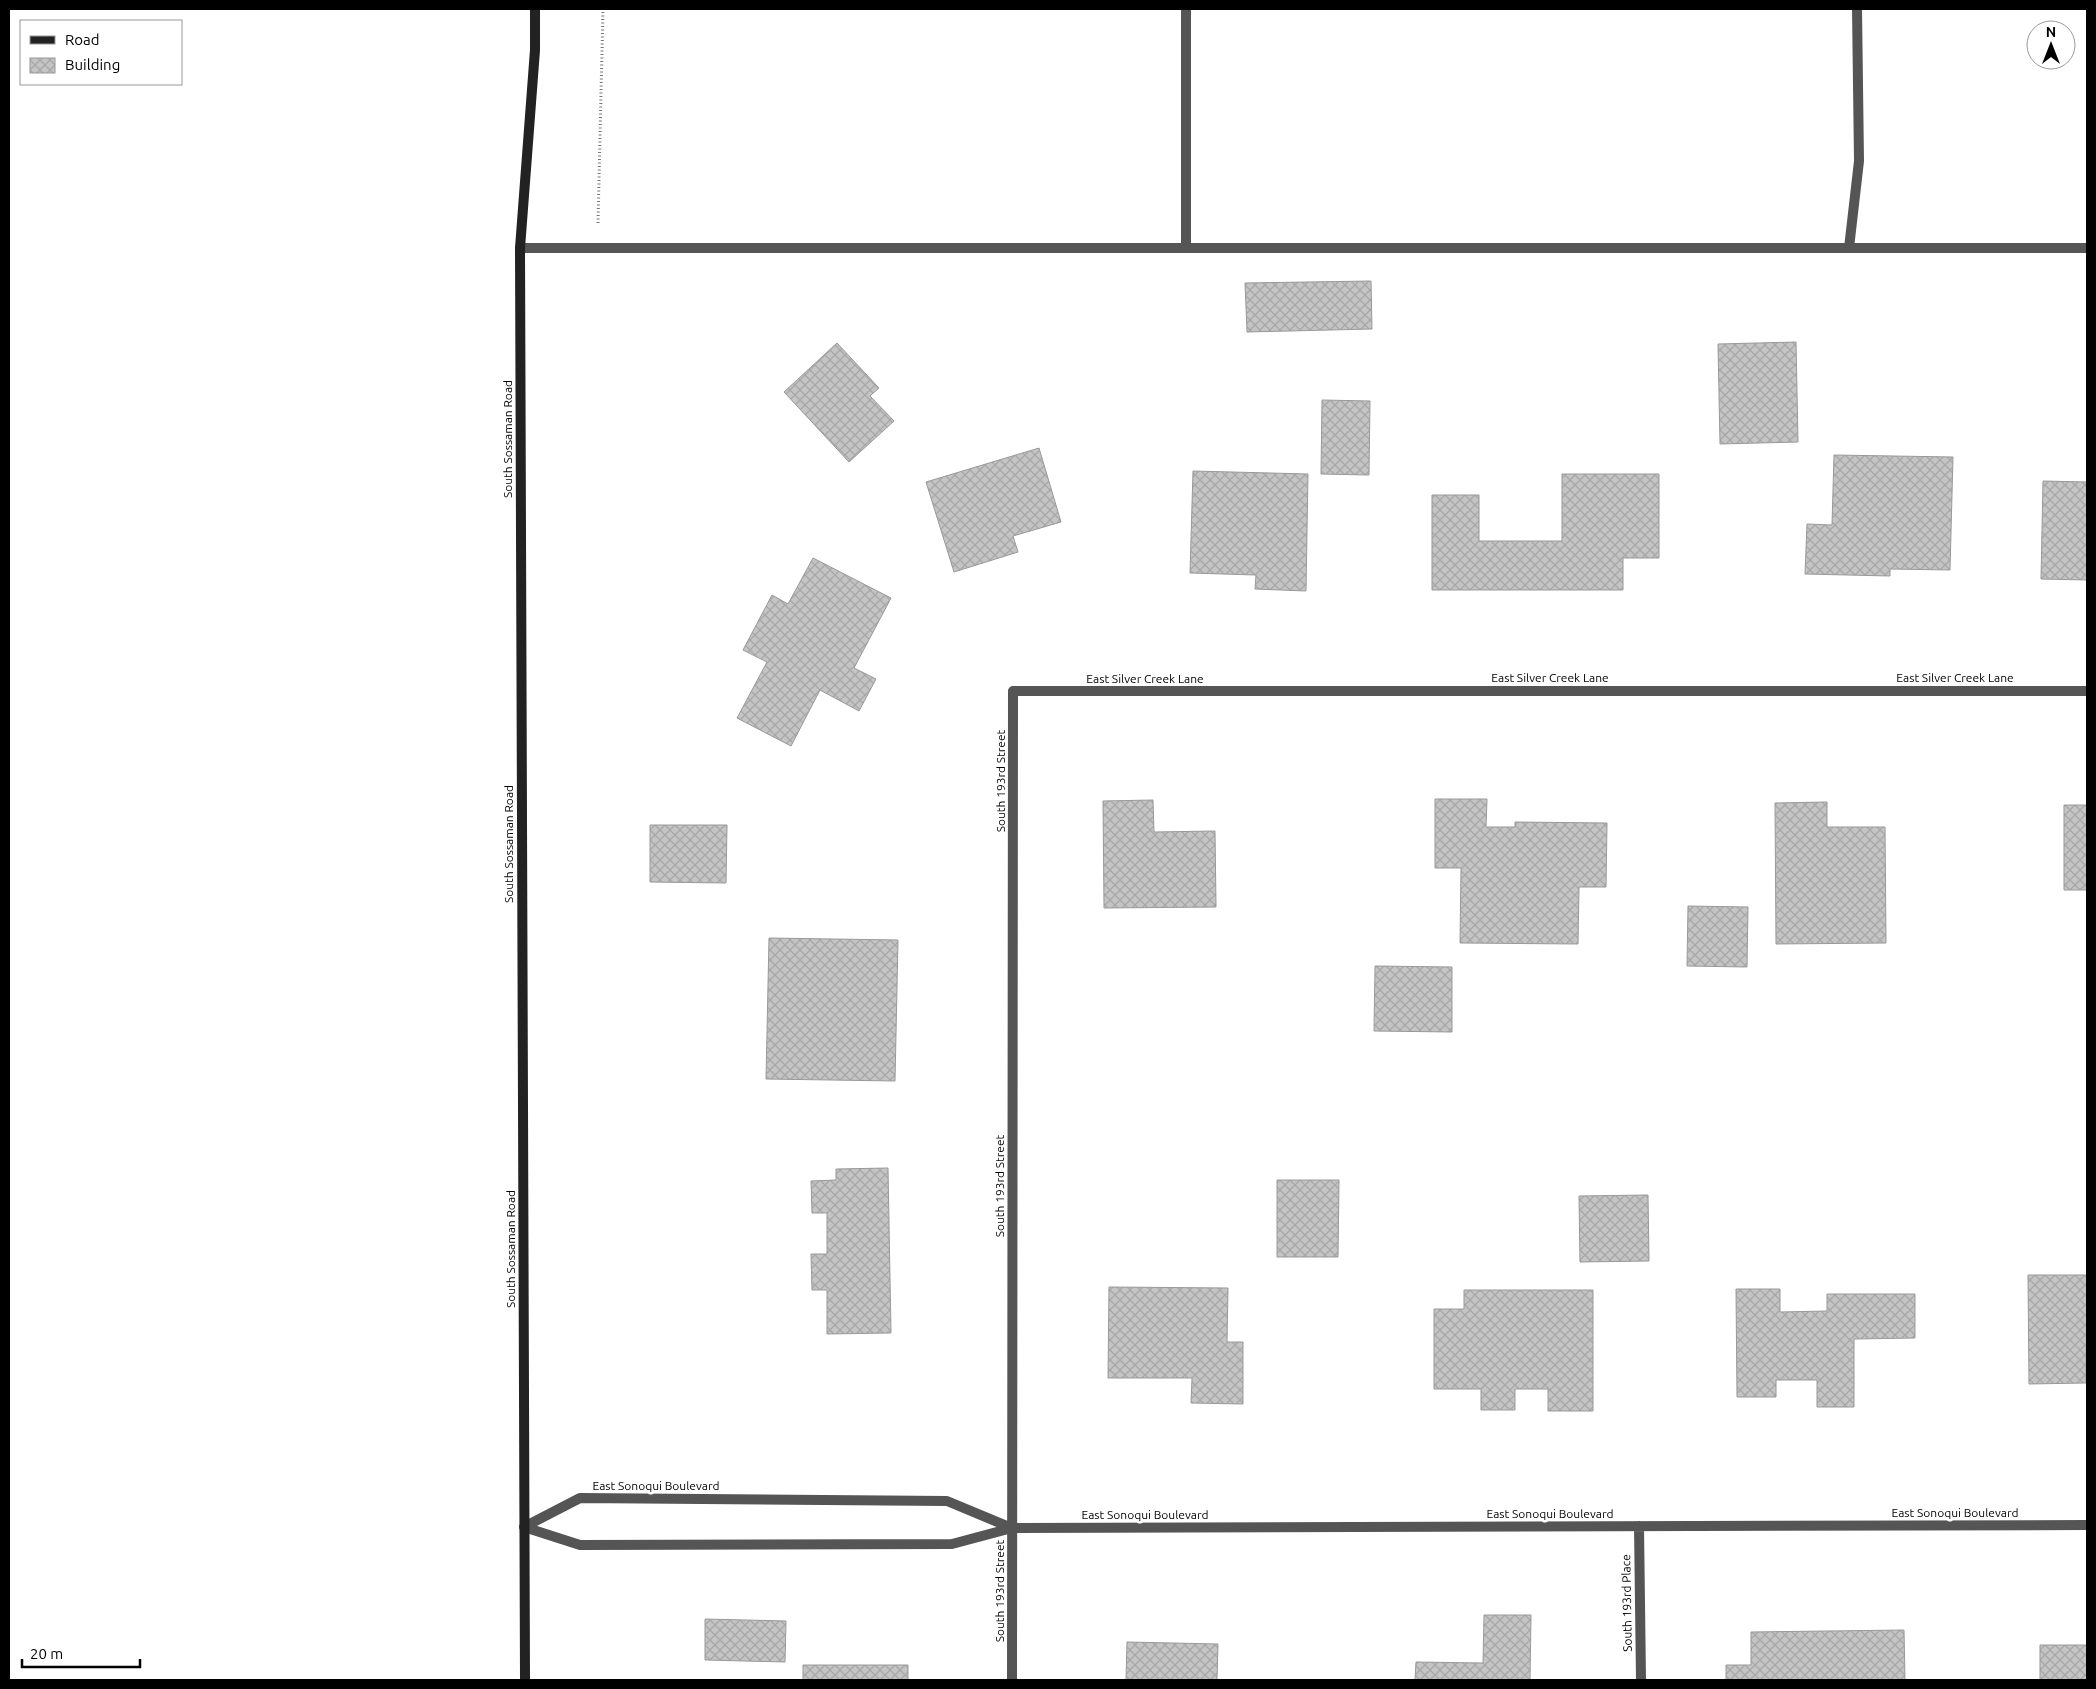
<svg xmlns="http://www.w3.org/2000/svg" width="2096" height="1689" viewBox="0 0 2096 1689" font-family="Ubuntu,sans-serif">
<defs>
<pattern id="building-cross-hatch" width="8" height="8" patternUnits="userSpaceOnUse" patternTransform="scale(1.25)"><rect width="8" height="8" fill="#c4c4c4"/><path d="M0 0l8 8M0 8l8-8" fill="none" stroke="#a7a7a7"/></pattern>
</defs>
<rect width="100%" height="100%" fill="#fff"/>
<path fill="url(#building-cross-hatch)" stroke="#999" d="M 1371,281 L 1372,329 L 1247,332 L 1245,283 Z
M 1796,342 L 1798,442 L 1720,444 L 1718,344 Z
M 837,343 L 879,388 L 870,396 L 894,421 L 849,462 L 784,392 Z
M 1322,400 L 1370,401 L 1369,475 L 1321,474 Z
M 1039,448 L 1061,522 L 1013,536 L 1018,552 L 954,572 L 926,482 Z
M 1834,455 L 1953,457 L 1950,570 L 1890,569 L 1890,576 L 1805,574 L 1807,524 L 1832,525 Z
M 1193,471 L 1308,474 L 1306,591 L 1255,589 L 1256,575 L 1190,573 Z
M 1562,474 L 1659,474 L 1659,558 L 1623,558 L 1623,590 L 1432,590 L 1432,495 L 1479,495 L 1479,541 L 1562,541 Z
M 2043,481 L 2087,482 L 2087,580 L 2041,579 Z
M 813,558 L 891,598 L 854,668 L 876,679 L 859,711 L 820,690 L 791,746 L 737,718 L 767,662 L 743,650 L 772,595 L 788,604 Z
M 1435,799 L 1487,799 L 1486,827 L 1515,827 L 1515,822 L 1607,823 L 1606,887 L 1579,887 L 1578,944 L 1460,943 L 1461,868 L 1435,868 Z
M 1153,800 L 1154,832 L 1215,831 L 1216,907 L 1104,908 L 1103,801 Z
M 1827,802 L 1827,827 L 1885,827 L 1886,943 L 1776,944 L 1775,803 Z
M 2064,805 L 2087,805 L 2087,890 L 2064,890 Z
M 650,825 L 727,825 L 726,883 L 650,882 Z
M 1688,906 L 1748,907 L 1747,967 L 1687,966 Z
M 769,938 L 898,940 L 895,1081 L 766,1079 Z
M 1375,966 L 1452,967 L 1452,1032 L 1374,1031 Z
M 888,1168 L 891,1333 L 827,1334 L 827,1290 L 812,1290 L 811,1254 L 827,1254 L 827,1213 L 812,1213 L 811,1181 L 836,1180 L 836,1169 Z
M 1277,1180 L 1339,1180 L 1338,1257 L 1277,1257 Z
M 1648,1195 L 1649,1261 L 1580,1262 L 1579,1196 Z
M 2028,1275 L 2087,1275 L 2086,1383 L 2029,1384 Z
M 1109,1287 L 1228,1288 L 1227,1342 L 1243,1342 L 1243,1404 L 1191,1403 L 1192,1378 L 1108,1378 Z
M 1736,1289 L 1780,1289 L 1780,1312 L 1827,1311 L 1827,1294 L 1915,1294 L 1915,1338 L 1854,1339 L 1854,1407 L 1817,1407 L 1817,1380 L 1776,1380 L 1776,1397 L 1737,1397 Z
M 1464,1290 L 1593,1290 L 1593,1411 L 1548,1411 L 1548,1389 L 1515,1389 L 1515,1410 L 1481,1410 L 1481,1389 L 1434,1389 L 1434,1309 L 1464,1309 Z
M 1484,1615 L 1531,1615 L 1530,1680 L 1415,1680 L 1416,1662 L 1483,1663 Z
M 705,1619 L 786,1621 L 785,1662 L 705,1660 Z
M 1904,1630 L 1905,1680 L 1726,1680 L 1726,1665 L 1751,1665 L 1751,1632 Z
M 1127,1642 L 1218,1644 L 1217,1680 L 1126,1680 Z
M 2040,1645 L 2087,1645 L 2087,1680 L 2040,1680 Z
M 803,1665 L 908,1665 L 908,1680 L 803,1680 Z"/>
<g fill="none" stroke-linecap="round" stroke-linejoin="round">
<path stroke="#777" stroke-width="3" stroke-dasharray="1 2.5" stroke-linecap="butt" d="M 598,223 L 603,9"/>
<path stroke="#555" stroke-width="10" d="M 1186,9 L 1186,248
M 520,248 L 2087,248
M 1849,248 L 1859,161 L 1857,9"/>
<path stroke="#555" stroke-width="10" d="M 1639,1526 L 1641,1680
M 524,1527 L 580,1545 L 952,1544 L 1012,1528 L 2087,1525
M 524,1527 L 580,1498 L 947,1501 L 1012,1528
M 1012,1680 L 1013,691 L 2087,691"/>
<path stroke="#222" stroke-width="10" d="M 525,1680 L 520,248 L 535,50 L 535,9"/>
</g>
<g text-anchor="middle" stroke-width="5" stroke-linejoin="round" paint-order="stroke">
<g font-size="12" fill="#000" stroke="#fff">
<text transform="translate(508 439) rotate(-90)" y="4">South Sossaman Road</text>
<text x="1550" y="682">East Silver Creek Lane</text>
<text x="1955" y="682">East Silver Creek Lane</text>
<text x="1145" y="683">East Silver Creek Lane</text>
<text transform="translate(1001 781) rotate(-90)" y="4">South 193rd Street</text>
<text transform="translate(509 844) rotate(-90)" y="4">South Sossaman Road</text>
<text transform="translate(1000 1186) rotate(-90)" y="4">South 193rd Street</text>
<text transform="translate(511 1249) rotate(-90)" y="4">South Sossaman Road</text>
<text x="656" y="1490">East Sonoqui Boulevard</text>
<text x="1955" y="1517">East Sonoqui Boulevard</text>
<text x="1550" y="1518">East Sonoqui Boulevard</text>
<text x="1145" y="1519">East Sonoqui Boulevard</text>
<text transform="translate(1000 1591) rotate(-90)" y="4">South 193rd Street</text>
<text transform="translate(1627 1603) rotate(-91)" y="4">South 193rd Place</text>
</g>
</g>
<rect width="2096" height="1689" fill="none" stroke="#000000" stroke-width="20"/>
<rect x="20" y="20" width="162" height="65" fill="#ffffff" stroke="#999999"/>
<rect x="30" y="36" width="25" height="8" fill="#222222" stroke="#999999"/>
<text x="65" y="45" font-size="15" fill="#000000">Road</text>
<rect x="30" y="58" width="25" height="15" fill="url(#building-cross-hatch)" stroke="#999999"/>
<text x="65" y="70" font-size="15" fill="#000000">Building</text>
<g transform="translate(2051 45)"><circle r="24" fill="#ffffff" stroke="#999999"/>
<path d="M0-4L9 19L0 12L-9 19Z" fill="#000000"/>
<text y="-8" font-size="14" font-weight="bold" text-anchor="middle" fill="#000000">N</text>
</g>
<path d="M22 1659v8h118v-8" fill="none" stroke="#000000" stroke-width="2.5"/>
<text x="30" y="1659" font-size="15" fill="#000000" stroke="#ffffff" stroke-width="4" paint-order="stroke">20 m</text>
</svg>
